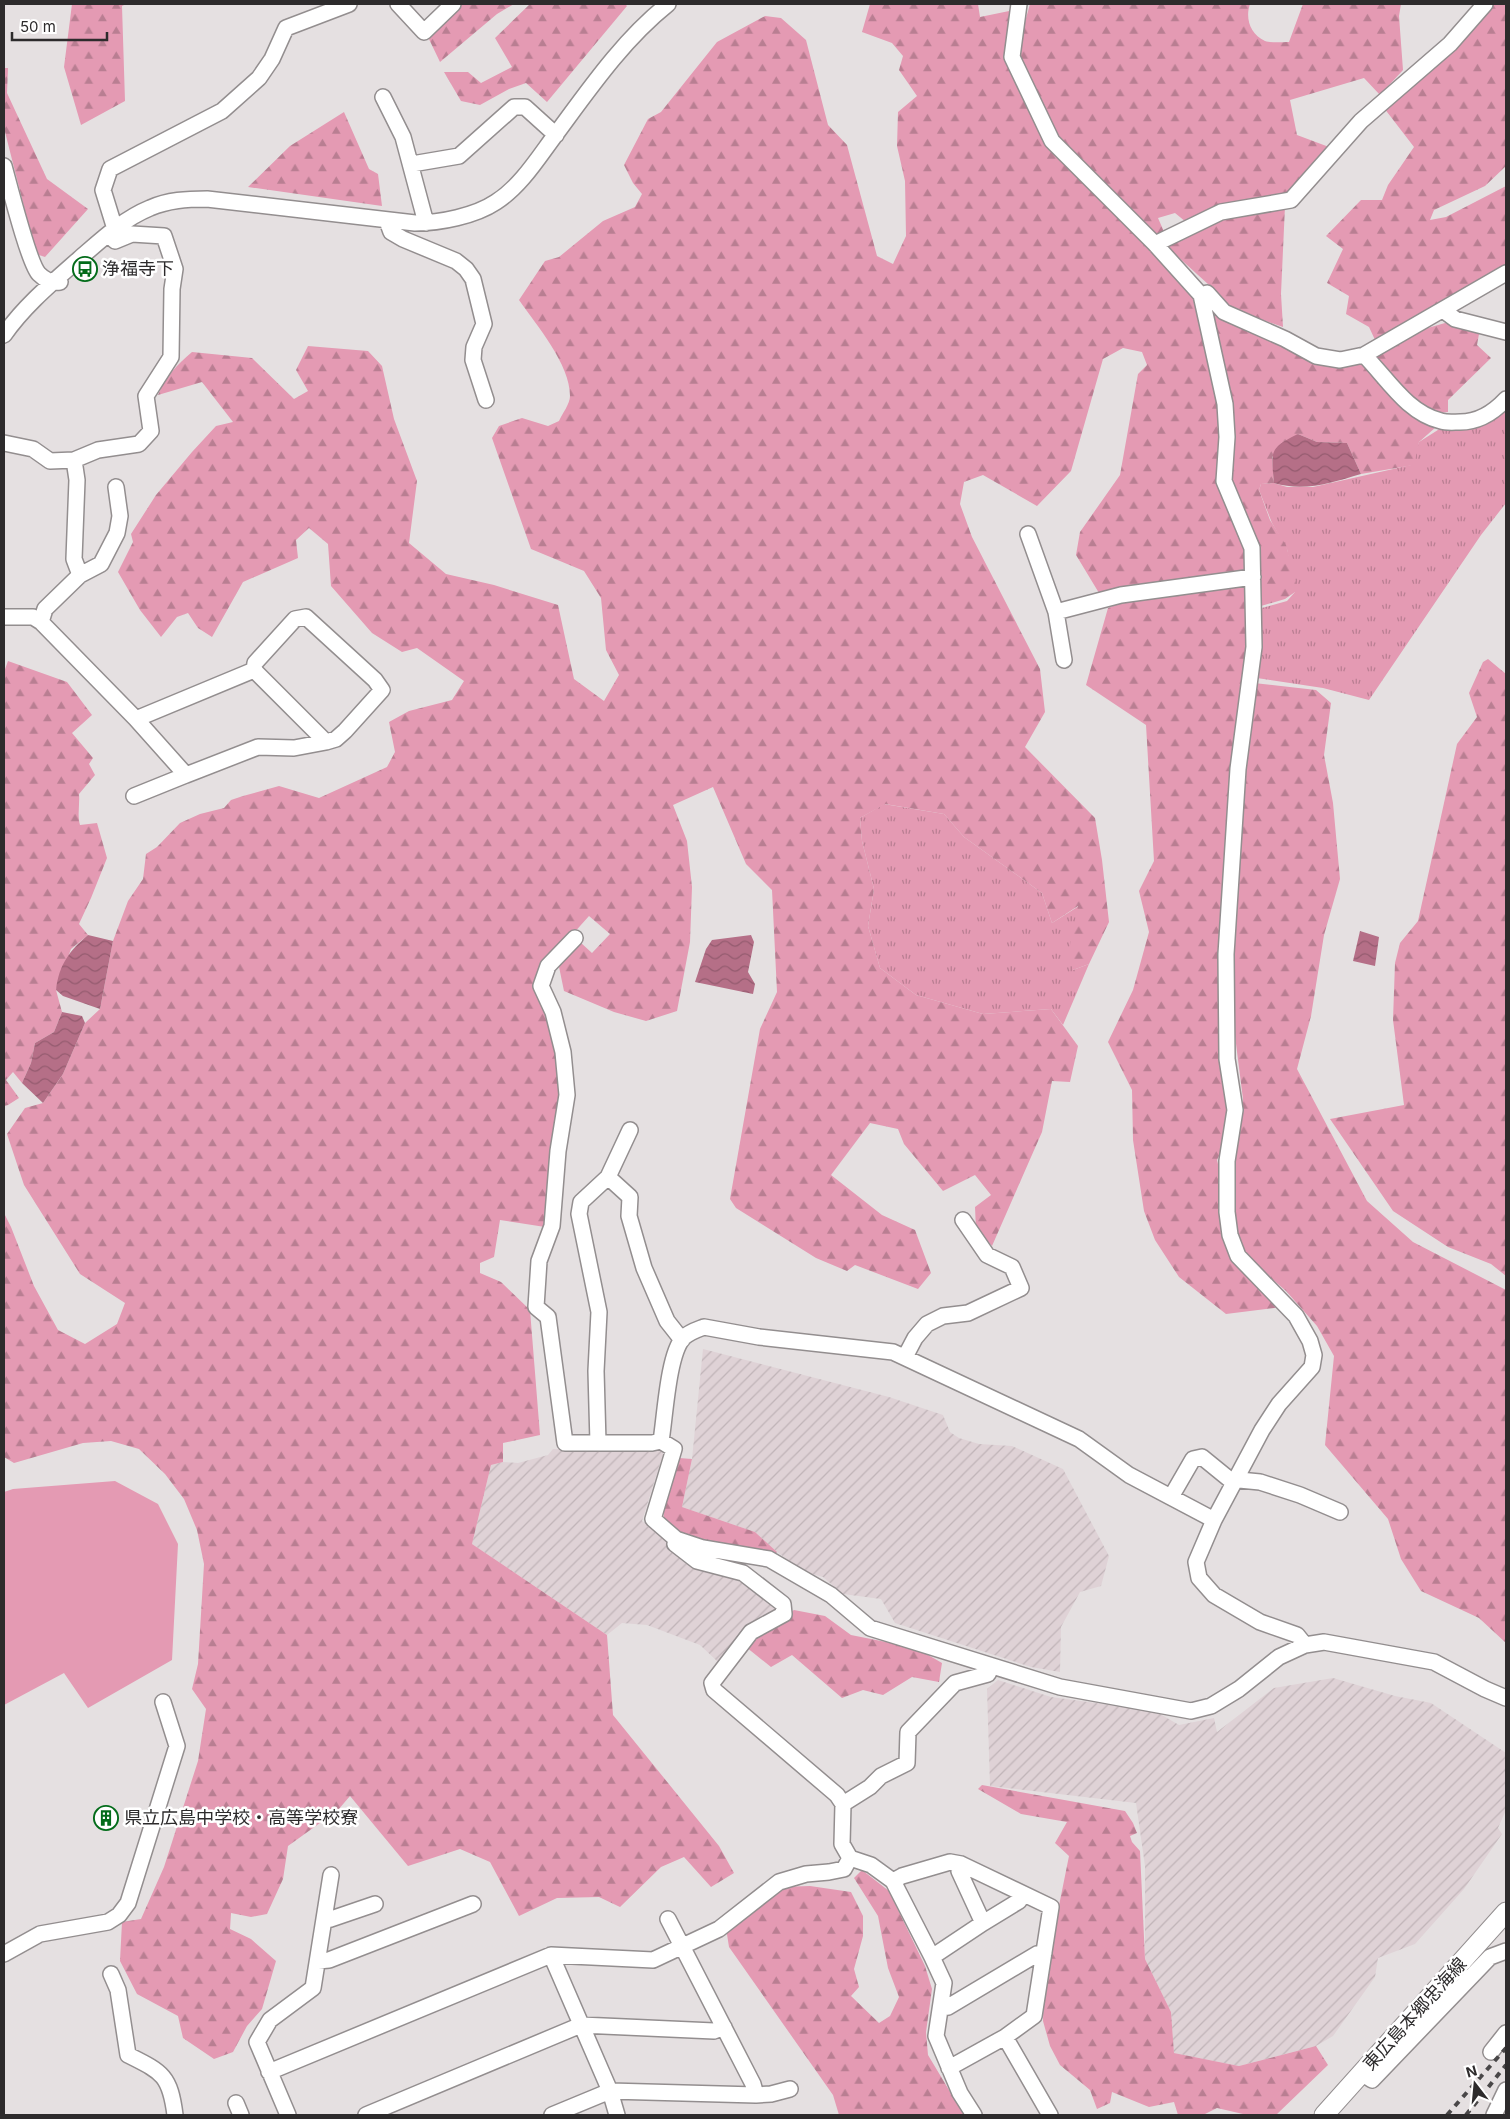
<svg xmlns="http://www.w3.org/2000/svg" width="1510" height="2119" viewBox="0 0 1510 2119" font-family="Inter,'Noto Sans JP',sans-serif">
<defs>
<pattern id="industrial-furrows" width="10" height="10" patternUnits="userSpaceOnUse" patternTransform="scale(1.25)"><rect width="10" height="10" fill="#dfd2d6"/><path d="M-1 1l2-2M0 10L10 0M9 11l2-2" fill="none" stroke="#c0b4b8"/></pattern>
<pattern id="grass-tufts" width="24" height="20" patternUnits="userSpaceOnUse" patternTransform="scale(1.25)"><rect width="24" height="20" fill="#e49ab3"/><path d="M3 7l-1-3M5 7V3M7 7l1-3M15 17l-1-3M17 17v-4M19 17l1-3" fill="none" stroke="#b97e92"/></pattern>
<pattern id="forest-firs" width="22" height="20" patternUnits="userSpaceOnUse" patternTransform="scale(1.25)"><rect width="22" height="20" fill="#e49ab3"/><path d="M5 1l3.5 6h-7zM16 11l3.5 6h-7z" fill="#b97e92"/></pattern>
<pattern id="water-waves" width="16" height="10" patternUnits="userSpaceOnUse" patternTransform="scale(1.25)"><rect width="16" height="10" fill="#b56f87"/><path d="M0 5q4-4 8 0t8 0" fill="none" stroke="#945b6f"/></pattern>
</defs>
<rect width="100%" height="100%" fill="#e5e0e1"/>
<path fill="url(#industrial-furrows)" d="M 703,1349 L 889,1397 L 943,1415 L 950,1432 L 959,1438 L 979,1444 L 1012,1446 L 1063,1469 L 1109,1556 L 1101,1586 L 1080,1592 L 1061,1627 L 1060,1672 L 1031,1667 L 895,1623 L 881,1599 L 843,1594 L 823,1577 L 805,1572 L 777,1552 L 755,1532 L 682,1507 L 692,1459 Z
M 553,1449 L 664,1451 L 642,1521 L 695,1565 L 736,1575 L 778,1604 L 778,1613 L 718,1662 L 700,1645 L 647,1625 L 622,1623 L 607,1635 L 472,1544 L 491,1465 L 503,1462 L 518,1463 L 548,1455 Z
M 1333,1678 L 1395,1696 L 1431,1703 L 1506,1753 L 1506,1810 L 1498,1828 L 1502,1834 L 1464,1889 L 1415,1944 L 1378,1958 L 1375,1977 L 1333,2036 L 1316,2046 L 1239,2066 L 1174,2053 L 1171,2012 L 1145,1959 L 1145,1866 L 1136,1803 L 990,1786 L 987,1689 L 998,1680 L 1051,1697 L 1155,1711 L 1179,1725 L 1214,1718 L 1217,1732 L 1274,1688 Z"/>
<path fill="url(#grass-tufts)" d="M 1506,401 L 1506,503 L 1481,535 L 1369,700 L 1323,688 L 1250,677 L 1258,609 L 1287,601 L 1295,592 L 1287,549 L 1272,523 L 1259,490 L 1261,484 L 1274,483 L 1287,487 L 1313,487 L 1411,465 L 1419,442 L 1441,428 L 1469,429 Z
M 884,804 L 944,814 L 964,837 L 1042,893 L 1052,923 L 1079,906 L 1073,970 L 1089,964 L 1063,1025 L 1051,1009 L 983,1014 L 916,995 L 880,968 L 868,926 L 874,889 L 862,841 L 860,818 Z"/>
<path fill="url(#forest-firs)" d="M 72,4 L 126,4 L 122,6 L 125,101 L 81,125 L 64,67 Z
M 462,4 L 514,4 L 497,14 L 440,62 L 428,37 Z
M 530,4 L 625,4 L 627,6 L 547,102 L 526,83 L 509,89 L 480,105 L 461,101 L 444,72 L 468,72 L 481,83 L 512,67 L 495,38 Z
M 870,4 L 978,4 L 980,17 L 1014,10 L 1007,57 L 1048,143 L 1196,295 L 1221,411 L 1222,435 L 1243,537 L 1247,562 L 1246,572 L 1230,578 L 1099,593 L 1076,555 L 1080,532 L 1120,475 L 1138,374 L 1147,365 L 1142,352 L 1123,348 L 1103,359 L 1071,471 L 1037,506 L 983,475 L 964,482 L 960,504 L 972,537 L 1040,669 L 1045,712 L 1025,747 L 1095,818 L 1102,860 L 1109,922 L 1089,964 L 1073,970 L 1068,955 L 1078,906 L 1052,923 L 1042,893 L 964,837 L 944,814 L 885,804 L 860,818 L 862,841 L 874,889 L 868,926 L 880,968 L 916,995 L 983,1014 L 1051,1009 L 1078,1046 L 1070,1082 L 1052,1081 L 1042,1132 L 992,1246 L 976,1230 L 975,1207 L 991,1195 L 975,1175 L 943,1191 L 904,1144 L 898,1129 L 870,1123 L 831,1175 L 882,1215 L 915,1230 L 931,1273 L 918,1289 L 855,1265 L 847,1271 L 816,1258 L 736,1208 L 730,1199 L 760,1029 L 777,992 L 772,890 L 746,864 L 713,787 L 673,805 L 687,841 L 692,887 L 690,942 L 677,1011 L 646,1021 L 614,1012 L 564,991 L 558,962 L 580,942 L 592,953 L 610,934 L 589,916 L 546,964 L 564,1089 L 545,1227 L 500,1220 L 494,1257 L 480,1263 L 480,1273 L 501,1282 L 530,1310 L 540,1435 L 503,1443 L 503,1462 L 491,1465 L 472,1544 L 607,1635 L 613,1715 L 719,1846 L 734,1873 L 711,1887 L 684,1857 L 661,1867 L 620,1907 L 599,1897 L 557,1898 L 519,1916 L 490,1862 L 460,1849 L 408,1866 L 350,1796 L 338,1810 L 288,1846 L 283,1879 L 267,1914 L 251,1917 L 231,1913 L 230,1929 L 251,1939 L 276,1961 L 262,2009 L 247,2026 L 233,2052 L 214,2059 L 183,2038 L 178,2016 L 137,1994 L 120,1961 L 122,1922 L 141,1919 L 164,1867 L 198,1761 L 206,1709 L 192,1689 L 198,1664 L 204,1564 L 197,1530 L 184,1499 L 165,1474 L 139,1449 L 111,1441 L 83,1443 L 14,1463 L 4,1457 L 4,1213 L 11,1227 L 34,1286 L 58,1330 L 85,1344 L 117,1324 L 125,1303 L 80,1274 L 24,1185 L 7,1134 L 25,1108 L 43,1103 L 63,1074 L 85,1023 L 100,1009 L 113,941 L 128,901 L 143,879 L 146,854 L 157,847 L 180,823 L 200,814 L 224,808 L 231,800 L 243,796 L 279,786 L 319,798 L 387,767 L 395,752 L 389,722 L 409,711 L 452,700 L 464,681 L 417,648 L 402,652 L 372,633 L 331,586 L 328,544 L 309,528 L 296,540 L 298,558 L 243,582 L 212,637 L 198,628 L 188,613 L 177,617 L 161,637 L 140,610 L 118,572 L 133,542 L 131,534 L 156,495 L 192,452 L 216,426 L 233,422 L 202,382 L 158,395 C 166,376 177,365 192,352 L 252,358 L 294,399 L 308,391 L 296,370 L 308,346 L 368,351 L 382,366 L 394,419 L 417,481 L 409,543 L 446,574 L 494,585 L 558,605 L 574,679 L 604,701 L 619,675 L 606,650 L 601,598 L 584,571 L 531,549 L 492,438 L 499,426 L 522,418 L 548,426 L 559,421 C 562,414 570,404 570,396 C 570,364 537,326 519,300 L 545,261 L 559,257 L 603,221 L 635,207 L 642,194 L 633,183 L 624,165 L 648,119 L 661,112 L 717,42 L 765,16 L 781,18 L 806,40 L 828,125 L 847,145 L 877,256 L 893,264 L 906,236 L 905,181 L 897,146 L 898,112 L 917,96 L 899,70 L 903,56 L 892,43 L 862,32 Z
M 1030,4 L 1250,4 C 1245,18 1250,34 1265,41 C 1271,43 1282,42 1289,42 L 1303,4 L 1401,4 L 1399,16 L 1403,70 L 1380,95 L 1364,78 L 1290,100 L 1297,135 L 1329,147 L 1290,196 L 1186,222 L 1175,213 L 1158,218 L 1165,234 L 1149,235 L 1055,138 L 1015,57 Z
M 1494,4 L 1506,4 L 1506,166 L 1485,186 L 1434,210 L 1430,220 L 1446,217 L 1506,186 L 1506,268 L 1376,342 L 1369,327 L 1346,314 L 1349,296 L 1327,283 L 1343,249 L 1326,236 L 1361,200 L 1382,200 L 1388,185 L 1414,147 L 1384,108 L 1454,50 Z
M 4,68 L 8,68 L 7,93 L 47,179 L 88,209 L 45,257 L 36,254 L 4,128 Z
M 344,112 L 369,169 L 378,174 L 382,206 L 248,187 L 290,146 Z
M 1285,206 L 1281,294 L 1283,327 L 1229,308 L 1209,285 L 1165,245 L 1223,218 Z
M 1216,309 L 1315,360 L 1361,360 L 1436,427 L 1419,442 L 1414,465 L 1361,474 L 1347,443 L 1317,442 L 1298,434 L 1272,457 L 1274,483 L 1261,484 L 1259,490 L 1270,520 L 1286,545 L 1298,590 L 1285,599 L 1261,606 L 1256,545 L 1232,492 L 1211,310 Z
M 1445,323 L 1470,329 L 1479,334 L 1477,345 L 1491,358 L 1448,400 L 1448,412 L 1431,414 L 1423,413 L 1372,354 L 1407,334 Z
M 1245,585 L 1248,644 L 1231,765 L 1222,955 L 1229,1110 L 1226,1142 L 1217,1160 L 1223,1184 L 1225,1236 L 1282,1307 L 1226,1314 L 1179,1277 L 1155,1240 L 1144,1211 L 1133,1140 L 1132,1090 L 1108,1042 L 1133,990 L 1149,932 L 1139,891 L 1154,861 L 1146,725 L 1086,685 L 1108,608 L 1135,597 Z
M 1488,659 L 1506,674 L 1506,1276 L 1491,1264 L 1448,1247 L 1393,1211 L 1330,1119 L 1404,1105 L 1393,1020 L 1395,963 L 1400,943 L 1418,921 L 1457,744 L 1477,717 L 1469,693 L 1483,662 Z
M 8,661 L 67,682 L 92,715 L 72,733 L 93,758 L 89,764 L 95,775 L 79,794 C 80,804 77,815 80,825 L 97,823 L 107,858 L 91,898 L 79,924 L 88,935 L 71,949 L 56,990 L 62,1012 L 54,1032 L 35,1043 L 31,1063 L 22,1083 L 13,1072 L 6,1080 L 19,1098 L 8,1105 L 4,1106 L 4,672 Z
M 1254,683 L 1316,690 L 1331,703 L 1324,755 L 1333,803 L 1340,879 L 1324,935 L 1311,1016 L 1297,1069 L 1367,1201 L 1413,1242 L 1506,1290 L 1506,1643 L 1479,1618 L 1421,1591 L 1401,1559 L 1388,1519 L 1325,1445 L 1334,1356 L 1317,1326 L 1286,1291 L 1242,1253 L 1233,1235 L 1233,1161 L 1243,1099 L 1234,1028 L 1230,954 L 1242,768 Z
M 679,1458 L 692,1459 L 682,1507 L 755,1532 L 777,1552 L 773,1556 L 706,1544 L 679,1532 L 664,1520 L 663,1499 Z
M 794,1610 L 825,1616 L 851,1635 L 916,1648 L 942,1663 L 939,1682 L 912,1677 L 883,1695 L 863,1690 L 842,1698 L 792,1655 L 771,1667 L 746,1647 L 755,1634 Z
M 982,1785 L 1125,1811 L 1133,1823 L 1137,1833 L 1130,1836 L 1132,1842 L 1140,1851 L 1145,1959 L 1171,2012 L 1174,2053 L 1239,2066 L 1316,2046 L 1328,2065 L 1276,2115 L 1243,2114 L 1217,2108 L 1203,2115 L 1178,2115 L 1174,2102 L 1149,2107 L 1112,2092 L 1110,2103 L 1097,2109 L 1090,2090 L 1060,2065 L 1050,2046 L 1043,2021 L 1044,1980 L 1069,1856 L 1055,1843 L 1067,1822 L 1021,1814 L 978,1789 Z
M 862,1870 L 889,1891 L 925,1966 L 932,1989 L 926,2032 L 928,2055 L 964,2115 L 839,2115 L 833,2095 L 729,1947 L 726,1928 L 779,1887 L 810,1886 L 851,1892 L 863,1916 L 863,1936 L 854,1969 L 859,1987 L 851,1996 L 879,2023 L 890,2016 L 899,1997 L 888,1968 L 878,1916 L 854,1878 Z"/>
<path fill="#e49ab3" d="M 115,1481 L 158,1504 L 178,1544 L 172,1660 L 88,1708 L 64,1673 L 4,1705 L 4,1492 L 13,1489 Z"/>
<path fill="url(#water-waves)" d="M 1298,434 L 1317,442 L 1347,443 L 1361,474 C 1331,483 1304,492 1274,483 C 1271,451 1269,448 1298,434 Z
M 1360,931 L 1379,937 L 1375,966 L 1353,961 Z
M 88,935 L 113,941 L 100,1009 L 63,996 L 56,990 C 59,965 69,951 88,935 Z
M 751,935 L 754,942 L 748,972 L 755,984 L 753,994 L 695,982 L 706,949 L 712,940 Z
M 62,1012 L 82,1016 L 85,1023 L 63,1074 L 43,1103 L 22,1083 L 31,1063 L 35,1043 L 54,1032 Z"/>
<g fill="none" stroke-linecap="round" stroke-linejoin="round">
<defs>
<path id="minor" d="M 398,4 L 424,32 L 453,4
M 1019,4 L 1012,57 L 1052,141 L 1155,244 L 1201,295 L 1225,404 L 1227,437 L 1224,481 L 1252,548 L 1254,647 L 1238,769 L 1226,954 L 1227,1059 L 1235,1110 L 1227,1161 L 1227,1212 L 1230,1235 L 1238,1256 L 1296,1316 L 1310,1341 L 1314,1355 L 1312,1367 L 1279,1404 L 1262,1430 L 1214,1520 L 1196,1562 L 1199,1578 L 1214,1595 L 1260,1622 L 1297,1635 L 1305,1645
M 383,97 L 403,137 L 426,223
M 412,164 L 459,156 L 514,107 L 525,107 L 556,135
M 4,166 C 9,184 29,264 39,274 C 45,280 52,283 60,282
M 387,221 L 391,232 L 403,239 L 456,261 L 466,269 L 473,279 L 484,324 L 474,347 L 473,360 L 486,400
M 1155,244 L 1221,212 L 1291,200 L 1361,121 L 1450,44 L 1485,4
M 1201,295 L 1207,293 L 1224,312 L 1285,339 L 1316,356 L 1340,360 L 1364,355 L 1506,273
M 1443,310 L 1455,319 L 1506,332
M 4,335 C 24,306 53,282 79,259 C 101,240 123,219 150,208 C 168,200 187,199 207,199 L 415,223 C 440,223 475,216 496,202 C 521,186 538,158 556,134 C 590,88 623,40 668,4
M 1364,355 C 1387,378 1407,413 1441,421 C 1447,423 1454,422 1460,422 C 1479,422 1493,413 1506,399
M 4,443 L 33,449 L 50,461 L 74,460
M 1028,534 L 1056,612 L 1064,660
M 80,575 L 101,564 L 117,533 L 120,516 L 116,487
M 1056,612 L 1121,595 L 1253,577
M 4,617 L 33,617 L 41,622 L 136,719 L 186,775 L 258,747 L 294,748 L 326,742 L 336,739 L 345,731 L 382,690 L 375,680 L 306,617 L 295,619 L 255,663 L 254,670
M 41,622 L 45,609 L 80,575 L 74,559 L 77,480 L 74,460 L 98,450 L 139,444 L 151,431 L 146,396 L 171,357 L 172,289 L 175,269 L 164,236 L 132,234 L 115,241 L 112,238 L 115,229 L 103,190 L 110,169 L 222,111 L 259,78 L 272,59 L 286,28 L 349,4
M 254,670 L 326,742
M 136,719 L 254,670
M 134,796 L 186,775
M 575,938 L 548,966 L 541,986 L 553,1012 L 563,1052 L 567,1095 L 558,1151 L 552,1226 L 539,1261 L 536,1307 L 548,1317 L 565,1443 L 652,1443 L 661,1441 L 674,1449 L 653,1519 L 676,1539 L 703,1548 L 769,1559 L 831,1595 L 870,1628 L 1060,1687 L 1191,1711 L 1211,1706 L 1239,1689 L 1279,1657 L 1305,1645 L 1324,1642 L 1434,1662 L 1485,1689 L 1506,1698
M 630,1130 L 608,1177 L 630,1197 L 629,1216 L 644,1268 L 667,1321 L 682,1340
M 905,1357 L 915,1338 L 927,1324 L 943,1316 L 968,1313 L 1021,1288 L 1012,1267 L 987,1255 L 963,1220
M 661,1441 C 665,1417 668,1355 683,1338 C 689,1332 696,1330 704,1327 L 759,1337 L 893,1352 L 1079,1439 L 1129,1475 L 1214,1520
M 598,1443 L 596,1371 L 599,1312 L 579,1214 L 581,1202 L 608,1177
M 1171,1497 L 1193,1459 L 1202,1457 L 1229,1479 L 1260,1482 L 1300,1495 L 1340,1512
M 676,1540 L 675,1544 L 697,1561 L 743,1573 L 783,1604 L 784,1614 L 751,1632 L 712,1683 L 714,1690 L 837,1795 L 843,1804 L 842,1844 L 850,1858 L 871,1865 L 893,1881 L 932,1957 L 944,1983 L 936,2036 L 960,2093 L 974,2115
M 843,1804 L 870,1787 L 881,1776 L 907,1763 L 908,1732 L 955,1683 L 988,1674 L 992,1666
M 893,1881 L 902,1876 L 950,1862 L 961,1864 L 1051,1907 L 1034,2016 L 1005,2037 L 1050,2115
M 324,1920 L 331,1919 L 375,1904
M 983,1923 L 1019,1901 L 1023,1894
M 4,1954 L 40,1934 L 108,1922 L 119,1915 L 128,1903 L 177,1746 L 163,1702
M 551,1955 L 653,1960 L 719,1929 L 779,1882 L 806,1874 L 829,1872 L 844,1869 L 850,1858
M 932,1957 L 983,1923 L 959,1871 L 961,1864
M 318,1961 L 329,1960 L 473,1904
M 111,1974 L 118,1990 L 128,2055 C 162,2072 170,2075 175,2115
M 941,2008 L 948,2007 L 1037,1954 L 1044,1953
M 1491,2052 L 1506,2033
M 949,2068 L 1005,2037
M 269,2072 L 551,1955 L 610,2091 L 617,2115
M 1361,2073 L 1372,2080 L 1490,1957 L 1506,1951
M 756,2095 L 771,2094 L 790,2089
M 236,2103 L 241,2115
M 288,2115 L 257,2042 L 270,2020 L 313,1988 L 331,1875
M 366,2115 L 581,2025 L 714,2031 L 724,2027
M 552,2115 L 610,2091 L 756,2095 L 753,2084 L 668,1919
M 1494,2115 L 1506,2090"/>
<path id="major" d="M 1324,2115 L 1506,1912"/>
</defs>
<use href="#minor" stroke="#938e8f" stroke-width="18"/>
<use href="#major" stroke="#938e8f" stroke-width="21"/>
<use href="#minor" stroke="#fff" stroke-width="15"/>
<use href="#major" stroke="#fff" stroke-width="19"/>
<path stroke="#494748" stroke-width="4" stroke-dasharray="6 6" stroke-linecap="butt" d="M 1447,2115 L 1506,2048
M 1466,2115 L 1506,2065"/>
</g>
<defs>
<symbol id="bus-ring" viewBox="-11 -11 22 22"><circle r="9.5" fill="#fff" stroke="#036c1a" stroke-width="1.5"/><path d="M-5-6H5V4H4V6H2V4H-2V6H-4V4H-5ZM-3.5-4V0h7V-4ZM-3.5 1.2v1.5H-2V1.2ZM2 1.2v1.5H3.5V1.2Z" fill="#036c1a"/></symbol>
<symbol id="building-ring" viewBox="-11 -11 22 22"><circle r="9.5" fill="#fff" stroke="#036c1a" stroke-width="1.5"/><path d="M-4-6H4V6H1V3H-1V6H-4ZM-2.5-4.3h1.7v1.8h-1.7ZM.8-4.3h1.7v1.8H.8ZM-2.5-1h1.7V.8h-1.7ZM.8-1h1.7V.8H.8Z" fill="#036c1a"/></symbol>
</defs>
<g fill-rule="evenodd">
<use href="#bus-ring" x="71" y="255" width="28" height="28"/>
<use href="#building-ring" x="92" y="1804" width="28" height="28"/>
</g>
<g text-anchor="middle" stroke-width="5" stroke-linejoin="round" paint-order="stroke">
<g font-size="18" fill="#2d2b2c" stroke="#fff" text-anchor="start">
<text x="102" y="275">浄福寺下</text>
<text x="124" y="1824">県立広島中学校・高等学校寮</text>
</g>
<g font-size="18" fill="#2d2b2c" stroke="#fff">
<text transform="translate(1415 2014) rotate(-48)" y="6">東広島本郷忠海線</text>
</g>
</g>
<rect width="1510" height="2119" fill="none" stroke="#2d2b2c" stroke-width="10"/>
<g transform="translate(1475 2084) rotate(344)" stroke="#ffffff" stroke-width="4" paint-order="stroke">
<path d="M0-4L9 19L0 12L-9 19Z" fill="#2d2b2c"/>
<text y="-8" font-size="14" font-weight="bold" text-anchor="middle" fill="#2d2b2c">N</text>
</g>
<path d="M12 32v8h95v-8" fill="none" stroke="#2d2b2c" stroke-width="2.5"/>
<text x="20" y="32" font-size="15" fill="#2d2b2c" stroke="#ffffff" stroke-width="4" paint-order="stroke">50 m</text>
</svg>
